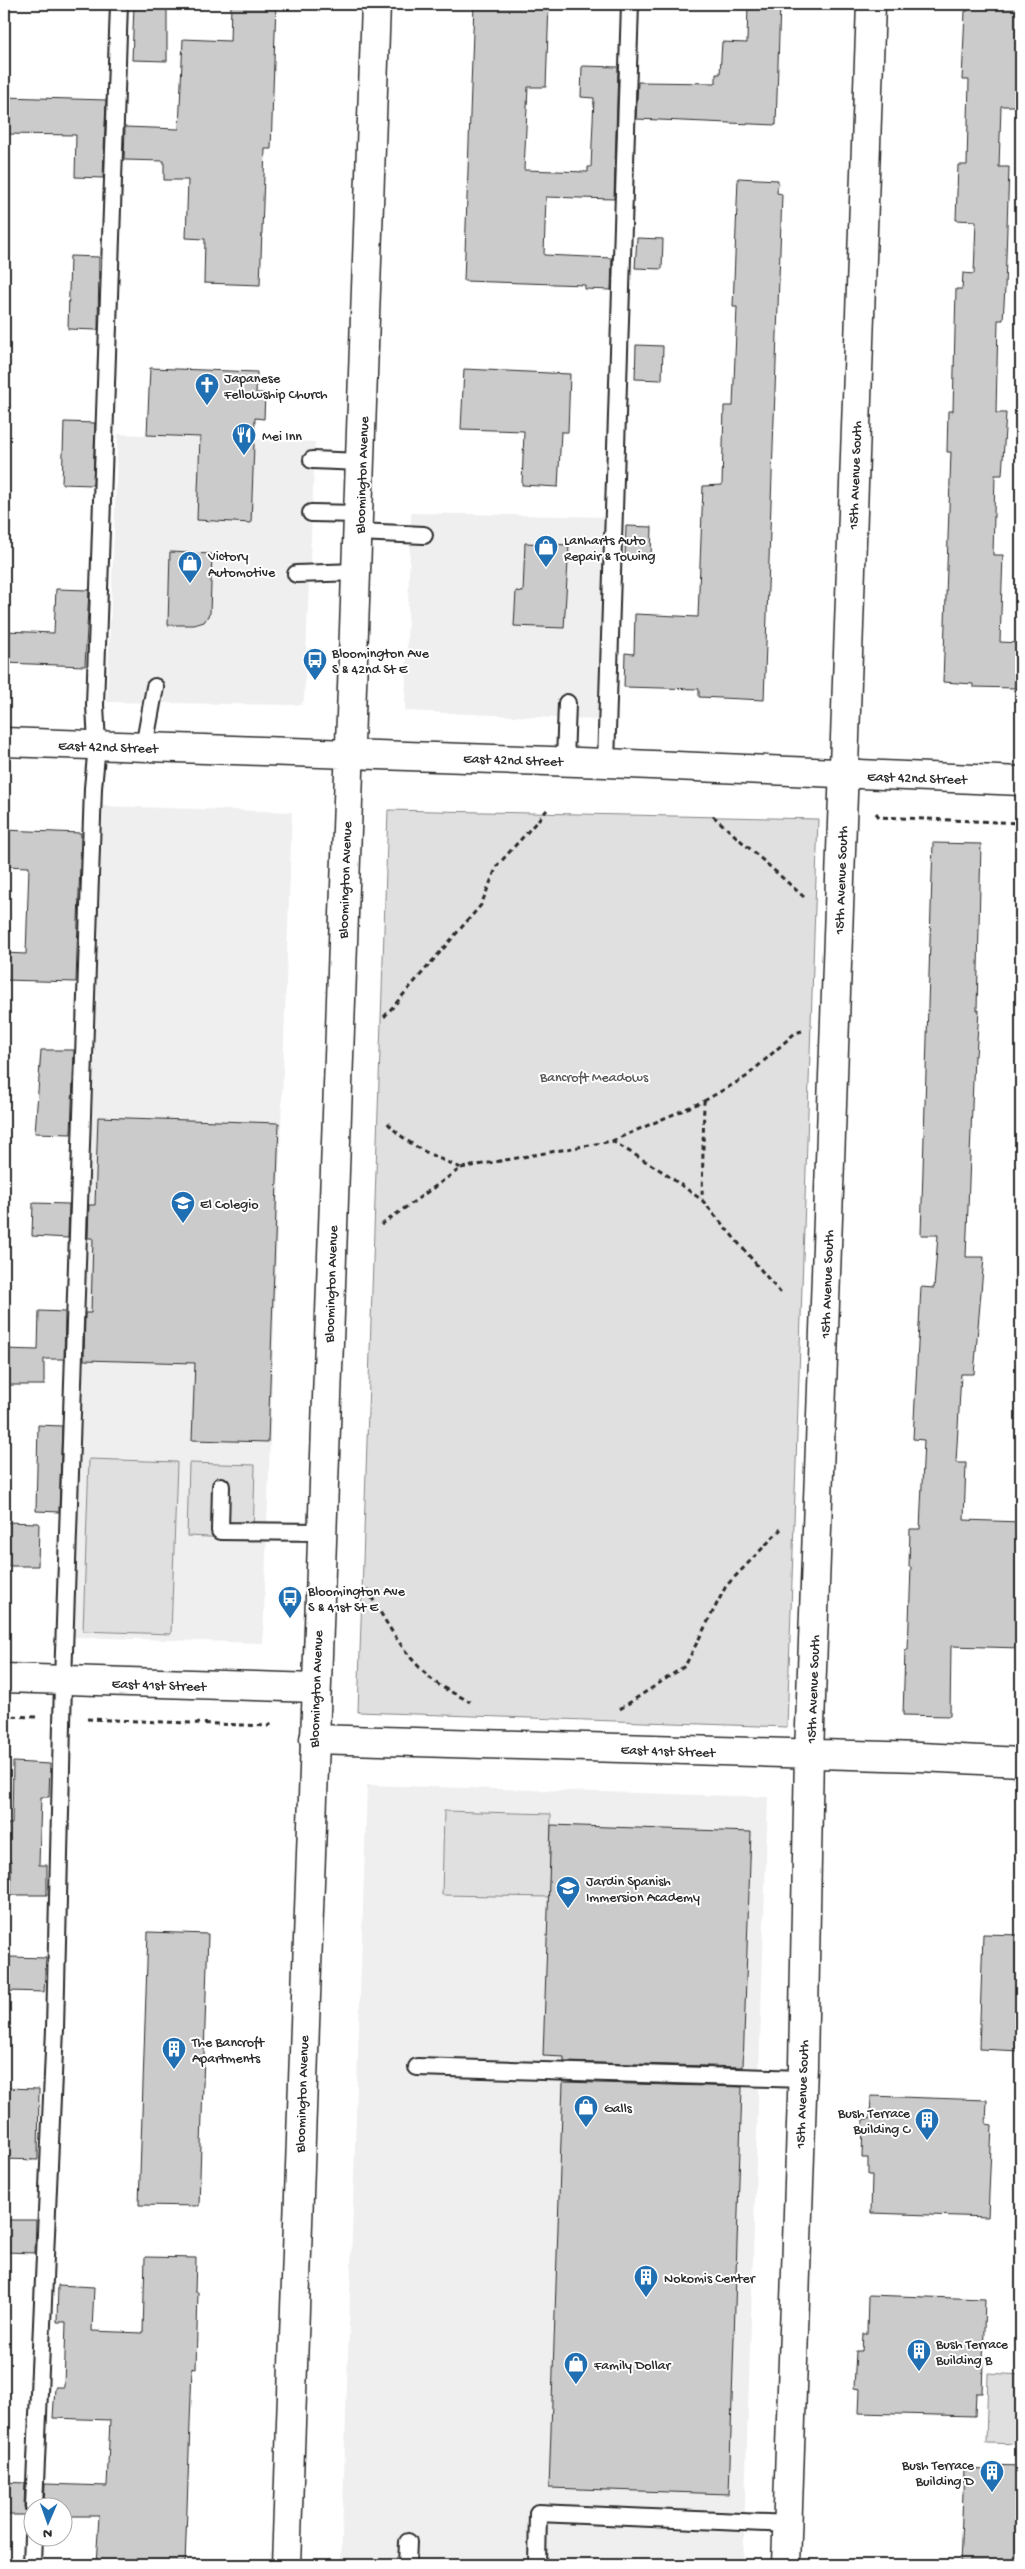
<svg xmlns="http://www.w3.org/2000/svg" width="1025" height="2569" viewBox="0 0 1025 2569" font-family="'Gochi Hand',sans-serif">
<rect width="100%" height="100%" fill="#fff"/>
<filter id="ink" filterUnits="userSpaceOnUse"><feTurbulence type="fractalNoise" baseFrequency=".02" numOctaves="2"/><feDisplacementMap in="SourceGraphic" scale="10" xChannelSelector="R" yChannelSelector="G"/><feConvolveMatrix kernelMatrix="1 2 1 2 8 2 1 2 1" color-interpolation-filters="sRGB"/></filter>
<g filter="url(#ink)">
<path fill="#efefef" d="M 118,434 L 315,442 L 304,700 L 301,705 L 107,702 Z
M 411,513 L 610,517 L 602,720 L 405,711 Z
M 103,806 L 292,812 L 263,1643 L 74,1637 Z
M 367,1785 L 768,1797 L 743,2565 L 341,2565 Z"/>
<path fill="#e0e0e0" stroke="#868686" d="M 388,810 L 818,819 L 787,1727 L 358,1712 Z
M 89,1459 L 177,1462 L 171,1634 L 83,1631 Z
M 189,1463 L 255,1465 L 253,1539 L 187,1536 Z
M 444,1811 L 551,1814 L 549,1897 L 442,1895 Z
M 988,2373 L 1021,2375 L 1021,2444 L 986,2443 Z"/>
<path fill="#cbcbcb" stroke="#2b2b2b" d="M 134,4 L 167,4 L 167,61 L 132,60 Z
M 231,4 L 276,4 L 271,149 L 265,149 L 260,285 L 204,283 L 205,239 L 186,238 L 188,180 L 164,180 L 164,161 L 124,160 L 125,127 L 179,129 L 183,39 L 230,41 Z
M 474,4 L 549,4 L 546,87 L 528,87 L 524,170 L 588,172 L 588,167 L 591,167 L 594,98 L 581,97 L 582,66 L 618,67 L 614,199 L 546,197 L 544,255 L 612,258 L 611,290 L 585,289 L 585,285 L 464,281 Z
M 748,4 L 780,4 L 776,125 L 636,119 L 638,82 L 716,83 L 716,74 L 720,74 L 722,42 L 747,43 Z
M 968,4 L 1021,4 L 1021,48 L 1017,48 L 1015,106 L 1001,106 L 999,167 L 1009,167 L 1005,288 L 1003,320 L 998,320 L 996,413 L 1006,413 L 1002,475 L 995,475 L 993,555 L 1003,555 L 1000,642 L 1021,643 L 1021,683 L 1015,682 L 1015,688 L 973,687 L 973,684 L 943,682 L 951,452 L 947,452 L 948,411 L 953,411 L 956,289 L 962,289 L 963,273 L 974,274 L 976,221 L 956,220 L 958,165 L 967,165 L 969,80 L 962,80 L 965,11 L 968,11 Z
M 4,97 L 106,100 L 103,178 L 75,177 L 76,135 L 4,134 Z
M 738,178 L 778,180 L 777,193 L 782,194 L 764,700 L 699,697 L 699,689 L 624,687 L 625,653 L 634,654 L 635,614 L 698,617 L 703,486 L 722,485 L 724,406 L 733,406 L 737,307 L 733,307 Z
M 637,238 L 663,239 L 662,269 L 635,268 Z
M 70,256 L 99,257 L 98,330 L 68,329 Z
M 636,345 L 663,346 L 662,380 L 635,379 Z
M 150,368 L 257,372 L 256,393 L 265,393 L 264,419 L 255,418 L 251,523 L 197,520 L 200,437 L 147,435 Z
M 464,369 L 570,374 L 568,432 L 561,432 L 558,487 L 522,485 L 524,431 L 461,429 Z
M 64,422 L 95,423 L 93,485 L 62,484 Z
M 626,526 L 652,527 L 651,558 L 625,557 Z
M 525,543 L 569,545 L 564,628 L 514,626 L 516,591 L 523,592 Z
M 170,552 L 212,554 L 210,613 L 204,622 L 194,625 L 168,625 Z
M 56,589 L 89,590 L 85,666 L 4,663 L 4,631 L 54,633 Z
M 4,830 L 81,833 L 76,982 L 4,980 L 4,953 L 26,954 L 29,867 L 4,866 Z
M 933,843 L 981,844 L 977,1010 L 979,1010 L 976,1056 L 974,1056 L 966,1257 L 984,1257 L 974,1374 L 961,1374 L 956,1463 L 966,1463 L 964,1520 L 1021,1522 L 1021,1648 L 951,1646 L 950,1716 L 903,1715 L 905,1650 L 908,1650 L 911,1567 L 909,1567 L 910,1529 L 920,1529 L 924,1440 L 913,1439 L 921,1287 L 934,1288 L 938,1235 L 921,1235 Z
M 41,1050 L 74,1050 L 71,1134 L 35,1133 Z
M 98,1117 L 279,1123 L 268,1442 L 192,1440 L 195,1363 L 84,1360 L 85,1313 L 91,1313 L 93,1238 L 88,1238 L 89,1205 L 95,1205 Z
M 33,1203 L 69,1204 L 68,1238 L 32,1236 Z
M 39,1311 L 65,1312 L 64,1359 L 44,1359 L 44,1385 L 6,1385 L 4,1349 L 38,1350 Z
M 38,1425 L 62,1426 L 59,1512 L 36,1511 Z
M 4,1522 L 39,1523 L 38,1566 L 4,1566 Z
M 13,1762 L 50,1764 L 49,1797 L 41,1797 L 39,1865 L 47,1865 L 47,1895 L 11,1895 L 11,1861 L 5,1861 L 7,1824 L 12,1824 Z
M 551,1825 L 751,1832 L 743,2067 L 564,2062 L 564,2057 L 543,2056 Z
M 148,1932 L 208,1934 L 199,2206 L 139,2205 Z
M 983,1934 L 1021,1935 L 1021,2051 L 979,2049 Z
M 10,1957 L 46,1958 L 44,1992 L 8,1991 Z
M 563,2082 L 742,2087 L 729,2494 L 549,2488 Z
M 4,2088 L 39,2089 L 38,2160 L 4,2159 Z
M 871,2096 L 987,2100 L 986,2124 L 992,2125 L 988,2217 L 871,2213 L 872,2175 L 868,2175 L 868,2158 L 862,2158 L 863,2119 L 870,2119 Z
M 4,2220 L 36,2220 L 35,2253 L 4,2252 Z
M 145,2257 L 196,2258 L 195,2292 L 198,2292 L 196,2368 L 192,2367 L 185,2565 L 96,2565 L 99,2516 L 62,2516 L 62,2506 L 44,2506 L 45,2484 L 107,2486 L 110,2420 L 53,2418 L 55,2387 L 64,2387 L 66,2322 L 57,2322 L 58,2285 L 94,2287 L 92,2331 L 143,2333 Z
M 868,2295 L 985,2299 L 982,2393 L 976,2393 L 975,2416 L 859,2413 L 860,2389 L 854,2388 L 856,2351 L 862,2351 L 863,2334 L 867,2334 Z
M 987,2465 L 1021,2466 L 1021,2565 L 960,2565 L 964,2469 L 987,2470 Z
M 4,2482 L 25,2483 L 24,2506 L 25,2511 L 31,2515 L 4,2515 Z"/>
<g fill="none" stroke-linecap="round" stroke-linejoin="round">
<defs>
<path id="lane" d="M 312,460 L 361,462
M 311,513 L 359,514
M 358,532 L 424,535
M 296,574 L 357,572
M 144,747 L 155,687
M 565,761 L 567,703
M 606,763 L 630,4
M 221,1486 L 220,1531 L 321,1532
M 417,2067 L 802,2079
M 34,2506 L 55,2029 L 63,1681 L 93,788 L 97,745 L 95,705 L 119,4
M 32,2565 L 33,2536
M 407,2565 L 408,2542
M 537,2565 L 538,2513 L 789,2524"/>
<path id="street" d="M 4,1678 L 315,1688
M 314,1739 L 920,1757 L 1021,1762
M 786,2565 L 803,2066 L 809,1754 L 871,4"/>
<path id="secondary" d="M 4,742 L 606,763 L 1021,781
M 286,2565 L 376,4"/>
</defs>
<use href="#lane" stroke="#2b2b2b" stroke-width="20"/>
<use href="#street" stroke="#2b2b2b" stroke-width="31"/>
<use href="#secondary" stroke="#2b2b2b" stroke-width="31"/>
<path stroke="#2b2b2b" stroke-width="3" stroke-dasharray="5 4" stroke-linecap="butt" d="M 876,813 L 879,817 L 1021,823
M 713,816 L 804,897
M 384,1017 L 481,905 L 497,866 L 547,810
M 704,1101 L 746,1077 L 795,1033 L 802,1031
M 612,1141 L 704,1101 L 702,1199
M 461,1168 L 612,1141 L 660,1170 L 702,1200 L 783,1296
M 381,1225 L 461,1168 C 433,1156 406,1145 386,1121
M 367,1589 C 387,1624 406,1660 439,1685 C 448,1691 460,1696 470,1702
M 620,1709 L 685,1666 L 726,1586 L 781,1529
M 4,1716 L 38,1717
M 87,1719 L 268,1726 L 274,1722"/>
<use href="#lane" stroke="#fff" stroke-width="16"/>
<use href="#street" stroke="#fff" stroke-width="28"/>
<use href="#secondary" stroke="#fff" stroke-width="28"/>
</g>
</g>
<defs>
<symbol id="church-pin" viewBox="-11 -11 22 30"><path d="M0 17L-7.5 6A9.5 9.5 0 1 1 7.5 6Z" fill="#1f6fb2" stroke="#fff"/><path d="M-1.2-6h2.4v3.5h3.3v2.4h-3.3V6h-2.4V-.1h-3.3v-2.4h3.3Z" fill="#fff"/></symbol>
<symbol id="restaurant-pin" viewBox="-11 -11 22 30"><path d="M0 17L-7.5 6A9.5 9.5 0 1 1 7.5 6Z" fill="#1f6fb2" stroke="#fff"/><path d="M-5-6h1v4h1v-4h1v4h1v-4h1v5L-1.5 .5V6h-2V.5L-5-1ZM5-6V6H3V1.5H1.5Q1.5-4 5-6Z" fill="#fff"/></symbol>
<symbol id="shop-pin" viewBox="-11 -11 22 30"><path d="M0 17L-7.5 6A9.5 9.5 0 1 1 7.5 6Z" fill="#1f6fb2" stroke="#fff"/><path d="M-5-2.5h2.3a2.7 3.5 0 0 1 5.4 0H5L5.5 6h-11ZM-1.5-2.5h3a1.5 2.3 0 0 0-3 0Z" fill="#fff"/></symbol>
<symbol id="bus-pin" viewBox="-11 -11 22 30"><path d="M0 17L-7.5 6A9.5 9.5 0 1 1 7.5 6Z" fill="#1f6fb2" stroke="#fff"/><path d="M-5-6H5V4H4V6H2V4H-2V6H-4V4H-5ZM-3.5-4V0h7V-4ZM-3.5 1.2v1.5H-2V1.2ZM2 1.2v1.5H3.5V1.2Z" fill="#fff"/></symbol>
<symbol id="school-pin" viewBox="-11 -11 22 30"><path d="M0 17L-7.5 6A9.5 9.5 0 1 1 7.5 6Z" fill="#1f6fb2" stroke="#fff"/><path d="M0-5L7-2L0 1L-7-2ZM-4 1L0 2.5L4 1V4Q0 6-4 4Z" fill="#fff"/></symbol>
<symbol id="building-pin" viewBox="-11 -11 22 30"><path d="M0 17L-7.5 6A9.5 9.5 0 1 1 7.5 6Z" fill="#1f6fb2" stroke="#fff"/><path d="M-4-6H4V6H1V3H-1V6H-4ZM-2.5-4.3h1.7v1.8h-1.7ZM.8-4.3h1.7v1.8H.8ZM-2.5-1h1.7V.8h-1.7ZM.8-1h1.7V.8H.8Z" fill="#fff"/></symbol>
</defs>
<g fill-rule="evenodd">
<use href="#church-pin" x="193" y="371" width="28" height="38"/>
<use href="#restaurant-pin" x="230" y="421" width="28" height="38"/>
<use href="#shop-pin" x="532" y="533" width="28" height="38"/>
<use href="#shop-pin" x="176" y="549" width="28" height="38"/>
<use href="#bus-pin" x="301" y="646" width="28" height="38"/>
<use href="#school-pin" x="169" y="1189" width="28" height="38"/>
<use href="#bus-pin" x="276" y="1584" width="28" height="38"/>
<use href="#school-pin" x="554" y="1874" width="28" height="38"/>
<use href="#building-pin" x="160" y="2035" width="28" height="38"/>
<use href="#shop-pin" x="572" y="2093" width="28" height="38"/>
<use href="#building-pin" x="913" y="2106" width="28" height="38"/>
<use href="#building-pin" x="632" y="2263" width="28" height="38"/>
<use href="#building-pin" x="905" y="2337" width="28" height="38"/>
<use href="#shop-pin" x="562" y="2350" width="28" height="38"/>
<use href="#building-pin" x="978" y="2458" width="28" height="38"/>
</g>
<g text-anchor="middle" stroke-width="4" stroke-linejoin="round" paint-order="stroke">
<g font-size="14" fill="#2b2b2b" stroke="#fff" text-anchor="start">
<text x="224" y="382">Japanese<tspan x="224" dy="16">Fellowship Church</tspan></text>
<text x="262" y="440">Mei Inn</text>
<text x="564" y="544">Lanharts Auto<tspan x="564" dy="16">Repair &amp; Towing</tspan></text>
<text x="208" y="560">Victory<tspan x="208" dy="16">Automotive</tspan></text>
<text x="332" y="657">Bloomington Ave<tspan x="332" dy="16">S &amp; 42nd St E</tspan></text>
<text x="200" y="1208">El Colegio</text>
<text x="308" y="1595">Bloomington Ave<tspan x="308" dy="16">S &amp; 41st St E</tspan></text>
<text x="586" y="1885">Jardin Spanish<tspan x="586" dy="16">Immersion Academy</tspan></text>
<text x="192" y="2046">The Bancroft<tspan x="192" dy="16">Apartments</tspan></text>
<text x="604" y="2112">Galls</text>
<text x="910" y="2117" text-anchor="end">Bush Terrace<tspan x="910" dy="16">Building C</tspan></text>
<text x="664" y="2282">Nokomis Center</text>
<text x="936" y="2348">Bush Terrace<tspan x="936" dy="16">Building B</tspan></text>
<text x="594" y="2369">Family Dollar</text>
<text x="974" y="2469" text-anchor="end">Bush Terrace<tspan x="974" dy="16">Building D</tspan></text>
</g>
<g font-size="14" fill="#2b2b2b" stroke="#fff">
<text transform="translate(361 475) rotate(-88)" y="5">Bloomington Avenue</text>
<text transform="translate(854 475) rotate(-88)" y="5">15th Avenue South</text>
<text transform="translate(108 746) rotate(2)" y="5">East 42nd Street</text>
<text transform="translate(513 759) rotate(2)" y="5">East 42nd Street</text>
<text transform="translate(917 777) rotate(2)" y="5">East 42nd Street</text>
<text transform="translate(344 880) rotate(-88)" y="5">Bloomington Avenue</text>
<text transform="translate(840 880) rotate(-88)" y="5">15th Avenue South</text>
<text transform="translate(330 1284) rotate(-88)" y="5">Bloomington Avenue</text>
<text transform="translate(826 1284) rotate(-88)" y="5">15th Avenue South</text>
<text transform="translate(159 1684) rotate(2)" y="5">East 41st Street</text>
<text transform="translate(315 1689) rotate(-88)" y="5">Bloomington Avenue</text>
<text transform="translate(812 1689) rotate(-88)" y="5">15th Avenue South</text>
<text transform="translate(668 1750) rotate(2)" y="5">East 41st Street</text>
<text transform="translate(301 2094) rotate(-88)" y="5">Bloomington Avenue</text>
<text transform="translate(801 2094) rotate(-88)" y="5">15th Avenue South</text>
</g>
<g font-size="14" fill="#585858" stroke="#fff">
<text x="594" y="1081">Bancroft Meadows</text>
</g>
</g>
<rect width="1025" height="2569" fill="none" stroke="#fff" stroke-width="20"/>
<rect x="10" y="10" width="1005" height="2549" fill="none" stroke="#2b2b2b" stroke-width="2" filter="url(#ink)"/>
<g transform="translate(48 2522) rotate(182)"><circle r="24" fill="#ffffff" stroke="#aaaaaa"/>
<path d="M0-4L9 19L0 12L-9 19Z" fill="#1f6fb2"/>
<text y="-8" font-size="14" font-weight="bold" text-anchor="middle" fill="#2b2b2b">N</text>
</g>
</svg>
